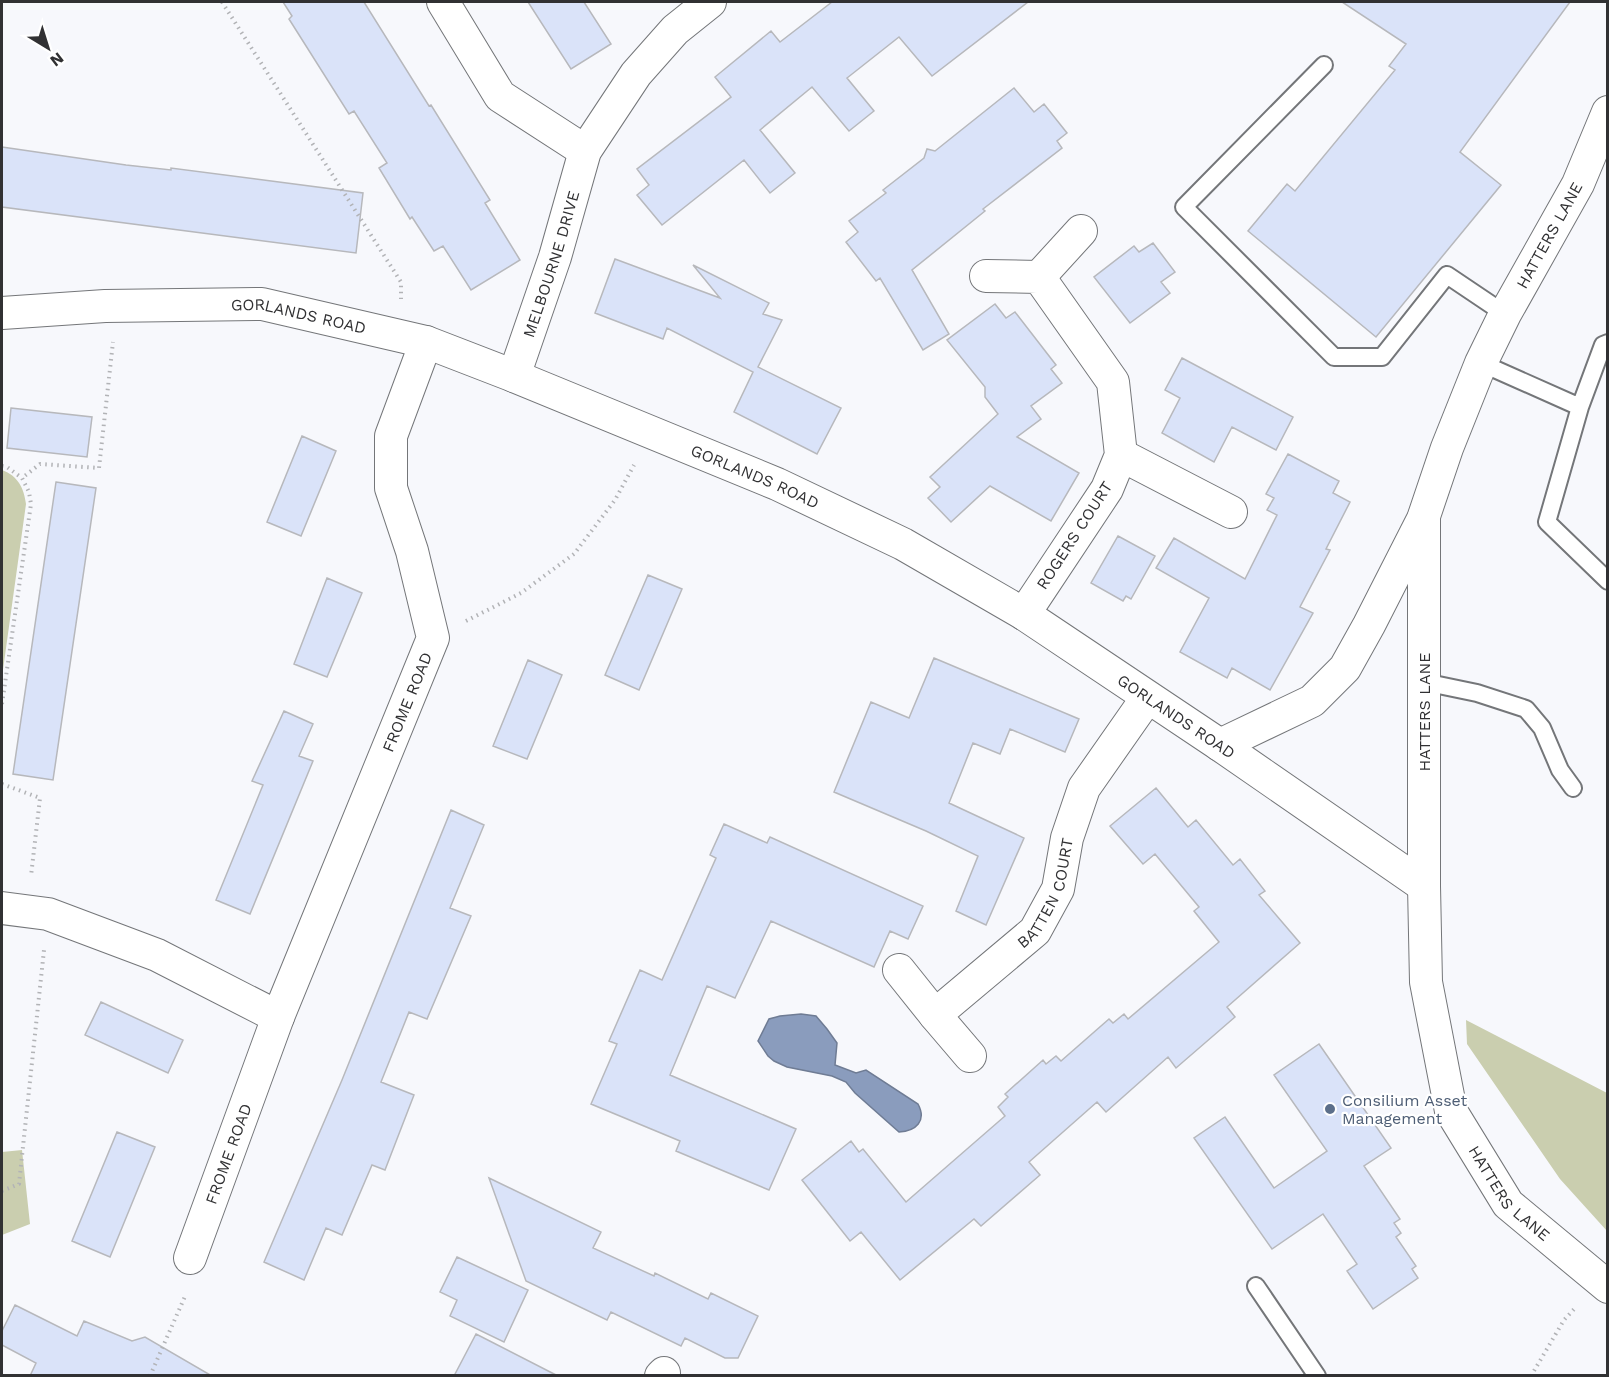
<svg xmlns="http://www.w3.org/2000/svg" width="1609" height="1377" viewBox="0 0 1609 1377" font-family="'Work Sans',sans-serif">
<rect width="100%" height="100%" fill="#f7f8fc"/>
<path fill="#caceaf" d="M 2,470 C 18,476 24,488 26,504 L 2,677 Z
M 1466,1020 L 1607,1093 L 1607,1231 L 1560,1179 L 1467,1044 Z
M 22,1150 L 30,1224 L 2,1235 L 2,1152 Z"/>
<path fill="#8a9cbd" stroke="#6f7c94" stroke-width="1.5" d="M 801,1014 L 816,1016 L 827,1029 L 837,1043 L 835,1065 L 856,1073 L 866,1070 L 918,1104 C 927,1121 916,1131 899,1132 L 855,1093 L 846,1082 L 832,1076 L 787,1067 L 774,1061 L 768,1056 L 758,1041 L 769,1019 L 780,1016 Z"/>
<path fill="#dae3f9" stroke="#b7b8bc" stroke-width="1.5" d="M 283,2 L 364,2 L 429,106 L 431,105 L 490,200 L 485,203 L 520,260 L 471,290 L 443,246 L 434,251 L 412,217 L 410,219 L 379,168 L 387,163 L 354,111 L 349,114 L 289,19 L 292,16 Z
M 528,2 L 584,2 L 611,44 L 571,69 Z
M 832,2 L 1028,2 L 932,76 L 899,37 L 847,78 L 874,111 L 849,131 L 812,87 L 760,130 L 795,173 L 770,193 L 744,160 L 662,225 L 637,195 L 649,185 L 637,169 L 731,97 L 715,77 L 771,31 L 780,42 Z
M 1342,2 L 1570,2 L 1460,152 L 1501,185 L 1376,337 L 1248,231 L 1287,184 L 1295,191 L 1395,70 L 1389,66 L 1406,44 Z
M 1014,88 L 1034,112 L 1044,104 L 1067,133 L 1057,141 L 1062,148 L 983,209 L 985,211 L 912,270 L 949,334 L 923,350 L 880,278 L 876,281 L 846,242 L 858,232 L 849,221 L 886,193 L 883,190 L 924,158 L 927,149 L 935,151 Z
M 2,147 L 126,165 L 171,170 L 171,168 L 363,193 L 356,253 L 2,207 Z
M 1153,243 L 1175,272 L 1161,282 L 1170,293 L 1130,323 L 1094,277 L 1134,246 L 1139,252 Z
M 615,259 L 720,298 L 693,265 L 769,303 L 763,314 L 782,320 L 758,367 L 841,408 L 817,454 L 734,412 L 753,372 L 667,328 L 663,339 L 595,313 Z
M 995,304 L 1006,318 L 1015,312 L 1056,365 L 1051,369 L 1062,383 L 1031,406 L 1041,419 L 1017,437 L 1079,473 L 1051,521 L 990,486 L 951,522 L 928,498 L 940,487 L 930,477 L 998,414 L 985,397 L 985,387 L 947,340 Z
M 1182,358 L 1293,417 L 1276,450 L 1232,427 L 1214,462 L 1162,433 L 1180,398 L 1165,390 Z
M 11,408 L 92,417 L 87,457 L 7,448 Z
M 302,436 L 336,451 L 301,536 L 267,522 Z
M 1288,454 L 1339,481 L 1333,493 L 1350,502 L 1326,549 L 1330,550 L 1300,607 L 1313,613 L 1270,690 L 1232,668 L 1227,678 L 1180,652 L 1209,598 L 1156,568 L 1174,538 L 1245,579 L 1277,515 L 1267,510 L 1274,498 L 1266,494 Z
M 56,482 L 96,488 L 53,780 L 13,774 Z
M 1118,536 L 1155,556 L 1131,599 L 1126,596 L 1123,601 L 1091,583 Z
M 648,575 L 682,589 L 639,690 L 605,675 Z
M 327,578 L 362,593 L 327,677 L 294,664 Z
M 934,658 L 1079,719 L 1065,752 L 1010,729 L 1000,754 L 973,743 L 949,803 L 1024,838 L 986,925 L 956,911 L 978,856 L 926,831 L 834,792 L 871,702 L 909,718 Z
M 528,660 L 562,675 L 527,759 L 493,746 Z
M 284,711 L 313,724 L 299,756 L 313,761 L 250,914 L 216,900 L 263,785 L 252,781 Z
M 1156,788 L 1188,827 L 1196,820 L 1233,865 L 1240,859 L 1265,891 L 1259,895 L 1300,943 L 1227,1007 L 1235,1017 L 1176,1068 L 1168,1057 L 1106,1112 L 1097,1102 L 1029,1162 L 1040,1175 L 981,1226 L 974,1219 L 900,1280 L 861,1232 L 850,1241 L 802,1180 L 851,1141 L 859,1152 L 863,1149 L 906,1202 L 1005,1116 L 998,1107 L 1008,1097 L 1005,1094 L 1043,1060 L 1046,1064 L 1056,1056 L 1061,1061 L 1109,1019 L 1113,1023 L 1124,1014 L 1128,1019 L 1219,942 L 1194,911 L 1199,907 L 1155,854 L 1143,864 L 1110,826 Z
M 451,810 L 484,825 L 450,908 L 471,916 L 427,1019 L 409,1012 L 381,1082 L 414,1095 L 385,1170 L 372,1165 L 342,1235 L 326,1228 L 304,1280 L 264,1262 L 342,1080 Z
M 724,824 L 767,843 L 770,837 L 923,906 L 908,939 L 890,931 L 874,967 L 771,921 L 735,998 L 707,986 L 670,1075 L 796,1129 L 769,1190 L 676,1151 L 680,1141 L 591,1104 L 617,1044 L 609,1041 L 640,970 L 662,980 L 716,858 L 710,855 Z
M 101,1002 L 183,1040 L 168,1073 L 85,1035 Z
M 1319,1044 L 1391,1148 L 1364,1166 L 1400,1219 L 1394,1223 L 1401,1233 L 1396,1237 L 1416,1266 L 1412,1269 L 1418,1278 L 1373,1309 L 1347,1271 L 1357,1264 L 1323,1214 L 1272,1249 L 1194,1138 L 1225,1117 L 1274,1188 L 1327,1151 L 1274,1075 Z
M 117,1132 L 155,1147 L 110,1257 L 72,1241 Z
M 489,1178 L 601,1232 L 593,1248 L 654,1276 L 655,1273 L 708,1299 L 711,1293 L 758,1316 L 738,1358 L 725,1358 L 685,1338 L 681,1346 L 611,1312 L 607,1320 L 526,1281 Z
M 457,1257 L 528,1290 L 504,1342 L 450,1316 L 457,1300 L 440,1292 Z
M 15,1305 L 77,1336 L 84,1321 L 132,1341 L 145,1337 L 212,1376 L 30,1376 L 36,1363 L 2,1345 L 2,1331 Z
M 476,1334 L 558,1376 L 454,1376 Z"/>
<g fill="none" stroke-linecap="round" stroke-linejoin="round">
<defs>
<path id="lane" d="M 1324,65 L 1184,207 L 1334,357 L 1382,357 L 1447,275 L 1505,314
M 1608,343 L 1603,345 L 1580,407 L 1547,522 L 1608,581
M 1481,363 L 1580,407
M 1424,682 L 1477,693 L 1526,709 L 1542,728 L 1560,770 L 1573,788
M 1256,1286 L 1317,1376"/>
<g id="street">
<path d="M 443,2 L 500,96 L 585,151"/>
<path id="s1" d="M 1608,112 L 1578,184 L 1505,314 L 1481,363 L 1447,448 L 1424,516 L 1424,886 L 1426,982 L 1451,1111 L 1508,1204 L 1608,1287"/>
<path d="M 986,276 L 1039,277 L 1113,382 L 1121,455 L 1107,489 L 1024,614"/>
<path d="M 1039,277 L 1081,231"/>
<path id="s2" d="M 2,313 L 105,306 L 262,304 L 426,342 L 514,376 L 777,484 L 903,544 L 1024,614 L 1220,745 L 1424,886"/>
<path id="s3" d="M 514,376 L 555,257 L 585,151 L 636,74 L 675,30 L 710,2"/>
<path d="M 1121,455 L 1231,512"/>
<path d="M 1220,745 L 1312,701 L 1345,668 L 1369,625 L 1422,521"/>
<path d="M 2,908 L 48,914 L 157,955 L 278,1017"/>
<path d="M 899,970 L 935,1015"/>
<path id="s4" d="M 970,1056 L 935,1015 L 1035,931 L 1058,889 L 1067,838 L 1084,788 L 1147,698"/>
<path id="s5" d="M 190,1258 L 278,1017 L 433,638 L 412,551 L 391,488 L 391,436 L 426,342"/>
<path d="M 661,1376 L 664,1373"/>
</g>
</defs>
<use href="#lane" stroke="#747679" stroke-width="20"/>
<use href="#street" stroke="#747679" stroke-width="34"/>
<path stroke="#b2b3b6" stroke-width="4" stroke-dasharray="1.5 4.5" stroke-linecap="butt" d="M 222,2 L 401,282 L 401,299
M 2,466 L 7,467 L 22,478
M 466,621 L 521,593 L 574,554 L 615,500 L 634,465
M 2,704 L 31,504 L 29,492 L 22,478 L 40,464 L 99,468 L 113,342
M 2,784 L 40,798 L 31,876
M 2,1191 L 19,1184 L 44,950
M 150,1376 L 186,1294
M 1531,1376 L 1564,1320 L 1576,1307"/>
<use href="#lane" stroke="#fff" stroke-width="16"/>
<use href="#street" stroke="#fff" stroke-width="32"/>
</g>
<circle fill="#5c6f8a" stroke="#fff" stroke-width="2" cx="1330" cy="1109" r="6"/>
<g text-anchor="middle" stroke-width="4.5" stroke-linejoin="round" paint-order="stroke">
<g font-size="16" fill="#313133" stroke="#fff">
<text transform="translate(1549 235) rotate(-61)" y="6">HATTERS LANE</text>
<text dy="6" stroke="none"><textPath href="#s3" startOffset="118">MELBOURNE DRIVE</textPath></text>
<text dy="6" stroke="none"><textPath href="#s2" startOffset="298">GORLANDS ROAD</textPath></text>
<text dy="6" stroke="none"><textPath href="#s2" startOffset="784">GORLANDS ROAD</textPath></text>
<text transform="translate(1074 535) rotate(-57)" y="6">ROGERS COURT</text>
<text dy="6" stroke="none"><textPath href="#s5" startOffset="597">FROME ROAD</textPath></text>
<text transform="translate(1424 712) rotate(-90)" y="6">HATTERS LANE</text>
<text dy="6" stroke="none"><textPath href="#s2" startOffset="1270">GORLANDS ROAD</textPath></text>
<text dy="6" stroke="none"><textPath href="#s4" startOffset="224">BATTEN COURT</textPath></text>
<text dy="6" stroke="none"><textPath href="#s5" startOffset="111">FROME ROAD</textPath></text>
<text dy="6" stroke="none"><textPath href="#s1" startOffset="1144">HATTERS LANE</textPath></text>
</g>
<g font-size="16" fill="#4e5e75" stroke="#fff" text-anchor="start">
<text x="1342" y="1106">Consilium Asset<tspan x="1342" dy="18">Management</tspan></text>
</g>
</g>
<rect width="1609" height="1377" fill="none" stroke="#313133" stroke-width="6"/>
<g transform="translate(48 48) rotate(142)" stroke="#ffffff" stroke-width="4.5" paint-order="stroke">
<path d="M0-4.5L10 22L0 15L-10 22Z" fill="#313133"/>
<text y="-9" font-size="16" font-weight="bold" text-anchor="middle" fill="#313133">N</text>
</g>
</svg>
